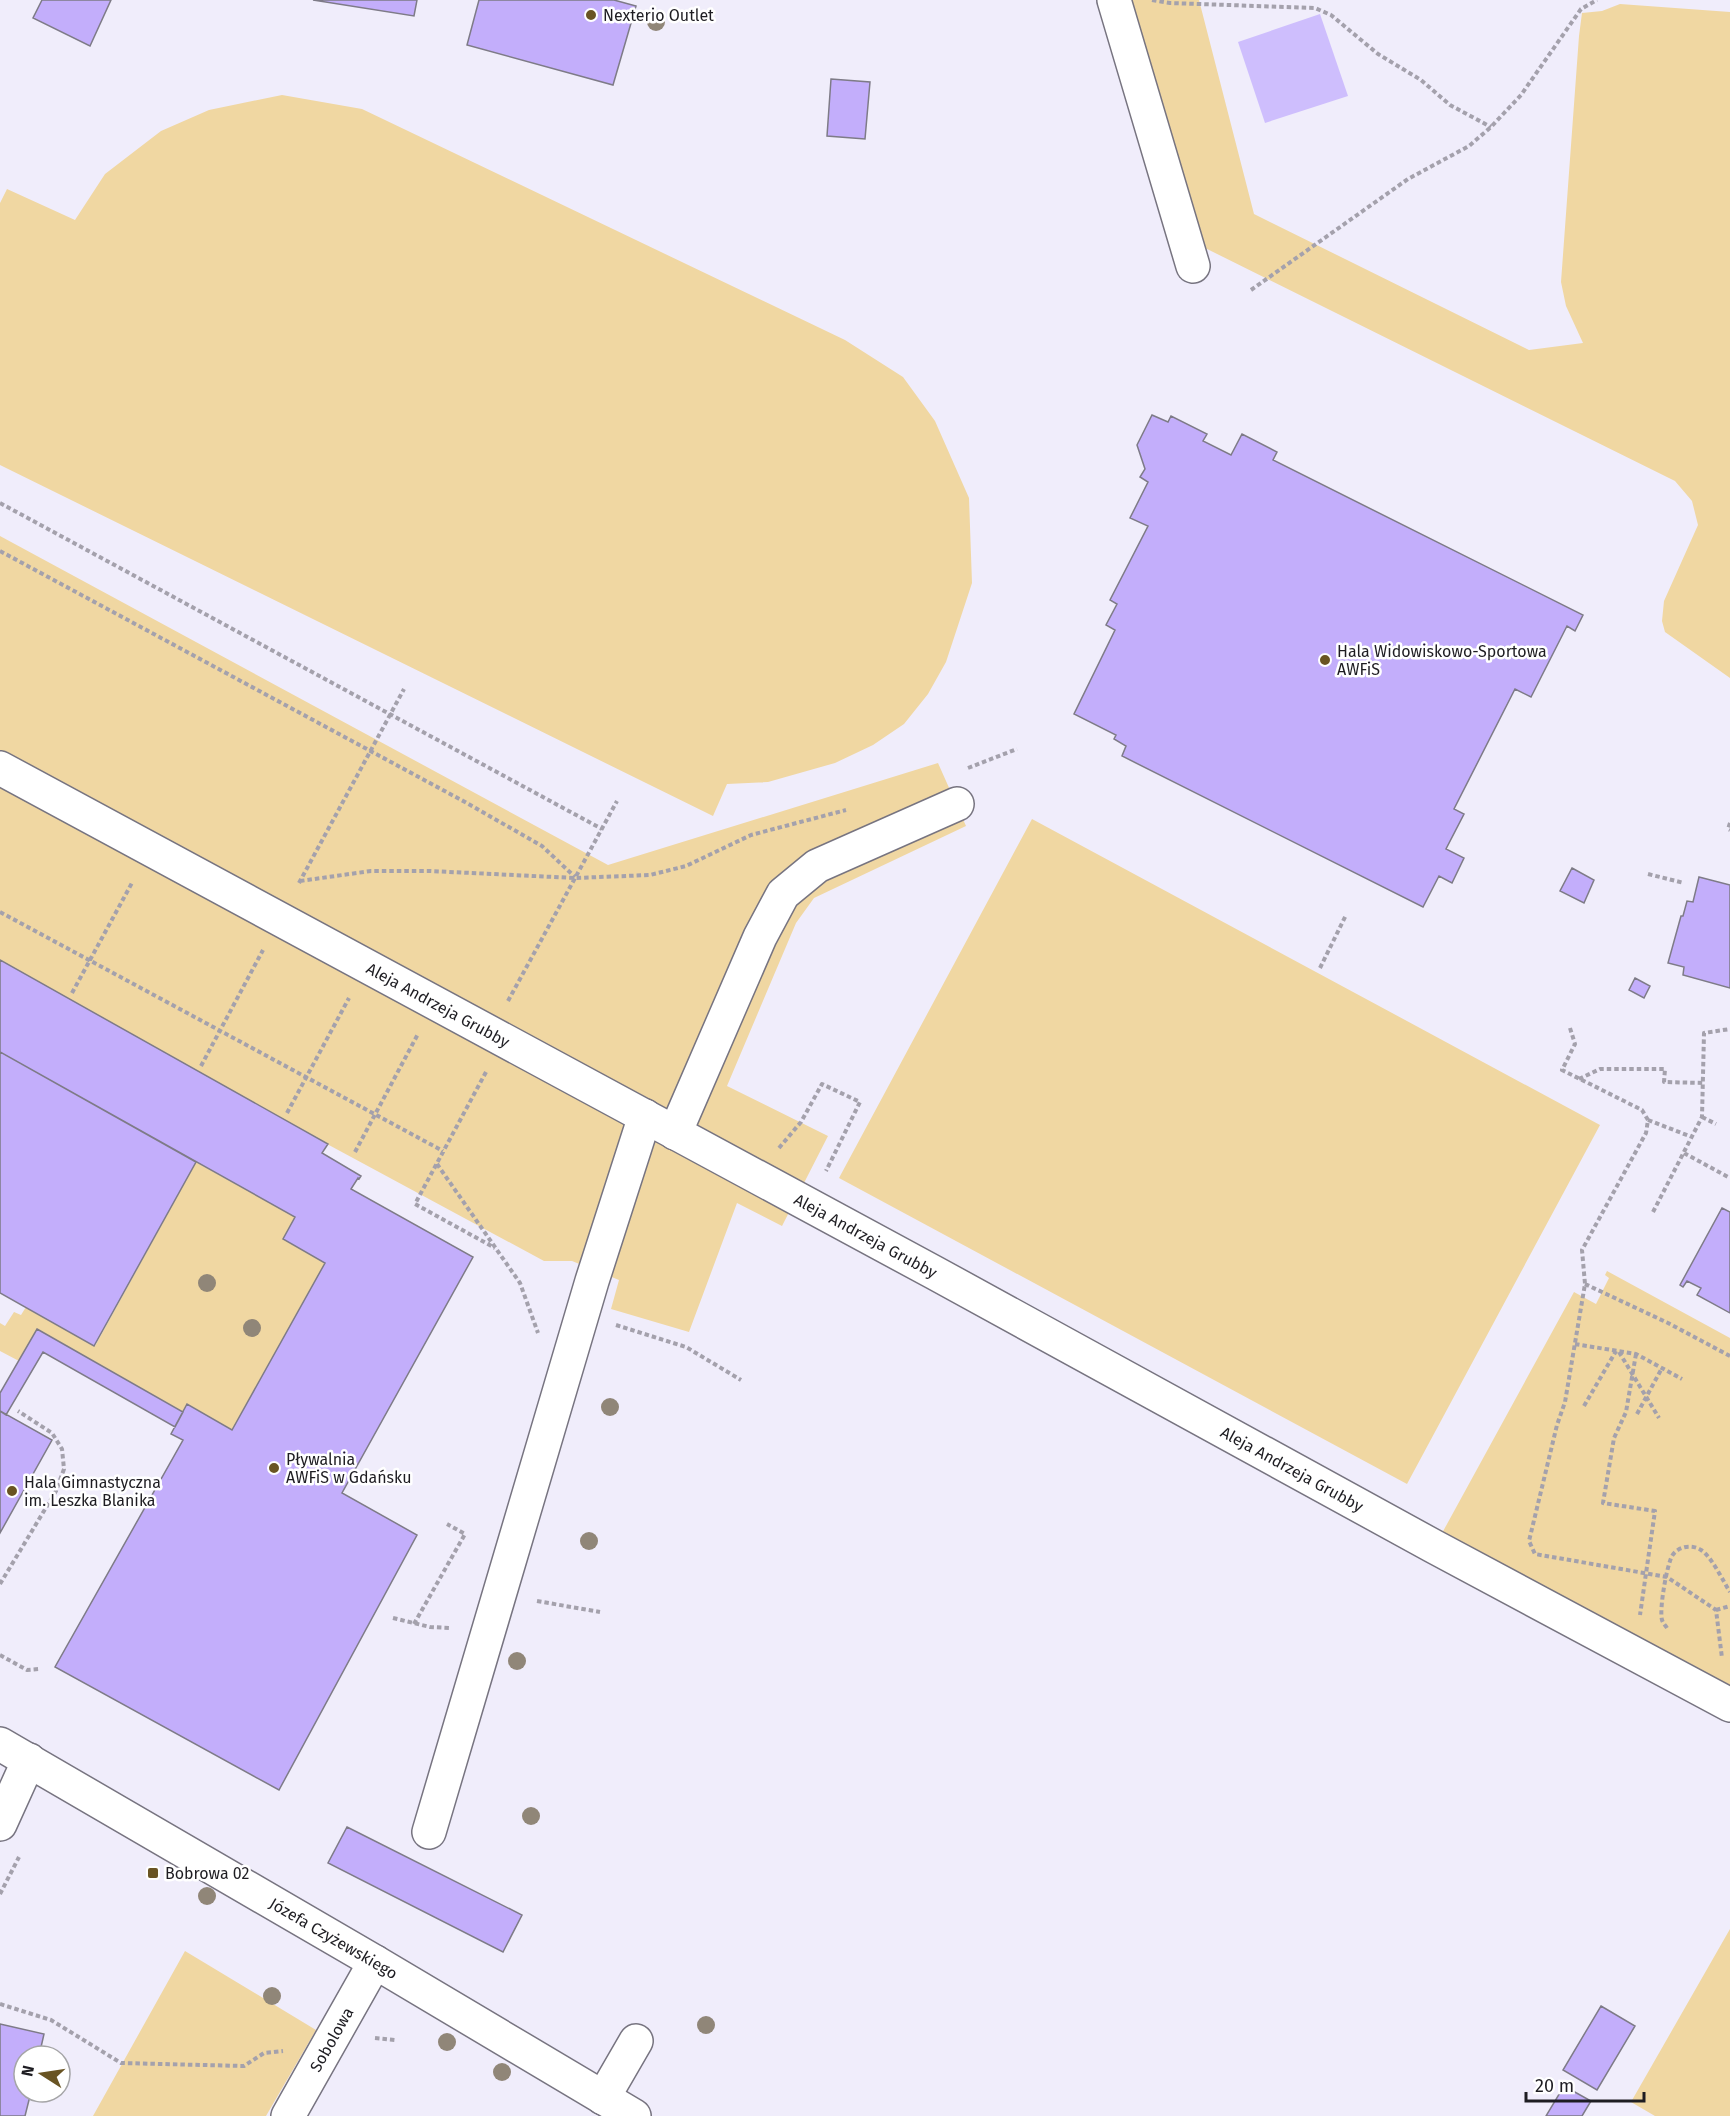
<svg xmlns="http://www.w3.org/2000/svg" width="1730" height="2116" viewBox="0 0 1730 2116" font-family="'Fira Sans',sans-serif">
<rect width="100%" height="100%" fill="#f0edfb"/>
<path fill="#f0d7a2" d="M 1127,0 L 1199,0 L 1254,214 L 1529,350 L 1583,343 L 1566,306 L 1561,282 L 1579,36 L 1582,13 L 1602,11 L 1620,4 L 1730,12 L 1730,678 L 1665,632 L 1662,621 L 1664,601 L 1698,525 L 1692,501 L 1675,481 L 1199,245 Z
M 282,95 L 362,109 L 845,340 L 903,377 L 935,421 L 969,498 L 972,583 L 946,662 L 928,694 L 904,724 L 873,745 L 835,763 L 768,782 L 727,784 L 713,816 L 0,465 L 0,203 L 7,189 L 75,220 L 105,174 L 161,131 L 209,110 Z
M 0,536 L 608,865 L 938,763 L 966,826 L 814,898 L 796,923 L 727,1086 L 828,1136 L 782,1226 L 737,1203 L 689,1332 L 611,1309 L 619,1280 L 572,1261 L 544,1261 L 327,1144 L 0,960 Z
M 1032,819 L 1600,1125 L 1407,1484 L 839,1178 Z
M 196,1162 L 295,1217 L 283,1239 L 325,1263 L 232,1430 L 187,1405 L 183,1412 L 37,1329 L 19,1361 L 0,1351 L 0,1323 L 5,1326 L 14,1312 L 21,1315 L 26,1307 L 95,1346 Z
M 1607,1271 L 1730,1338 L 1730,1691 L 1441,1535 L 1574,1292 L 1596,1304 L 1609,1278 L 1605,1275 Z
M 1730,1929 L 1730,2116 L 1655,2116 L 1631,2102 Z
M 185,1951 L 316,2030 L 266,2116 L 93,2116 Z"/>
<path fill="#cebefd" d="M 1320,14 L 1348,96 L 1265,123 L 1238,42 Z"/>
<path fill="#c3aefb" stroke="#7e7b87" stroke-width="1.5" d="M 42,0 L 111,0 L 90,46 L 33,18 Z
M 313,0 L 417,0 L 414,16 Z
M 479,0 L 614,0 L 636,6 L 613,85 L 467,45 Z
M 831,79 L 870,82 L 865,139 L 827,136 Z
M 1152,415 L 1168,422 L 1171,416 L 1207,434 L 1203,441 L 1231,455 L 1242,434 L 1277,452 L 1273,460 L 1583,615 L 1575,631 L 1567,626 L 1531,697 L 1515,689 L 1454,809 L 1464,814 L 1446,849 L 1464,858 L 1452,883 L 1439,876 L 1423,907 L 1122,756 L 1126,746 L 1114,739 L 1116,735 L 1074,714 L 1115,630 L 1106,625 L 1117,604 L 1110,600 L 1148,526 L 1130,518 L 1148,482 L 1140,477 L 1145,469 L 1137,445 Z
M 1572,868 L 1594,880 L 1584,903 L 1560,891 Z
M 1699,877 L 1730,885 L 1730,988 L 1683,975 L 1684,967 L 1668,963 L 1681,916 L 1683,916 L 1687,901 L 1693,902 Z
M 0,960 L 328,1144 L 322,1153 L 361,1176 L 359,1179 L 358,1178 L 351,1189 L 473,1257 L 342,1493 L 417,1535 L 279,1790 L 55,1667 L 183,1440 L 171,1434 L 187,1404 L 232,1430 L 325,1263 L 283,1239 L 295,1217 L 0,1052 Z
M 1635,978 L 1650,986 L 1644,998 L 1629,990 Z
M 0,1052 L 196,1162 L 94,1346 L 0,1293 Z
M 1722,1208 L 1730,1212 L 1730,1313 L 1697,1295 L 1701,1288 L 1687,1281 L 1683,1287 L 1680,1285 Z
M 37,1329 L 183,1412 L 175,1427 L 43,1352 L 6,1415 L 0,1411 L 0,1393 Z
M 0,1411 L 52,1440 L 0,1533 Z
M 347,1827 L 522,1915 L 503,1952 L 328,1863 Z
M 1601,2006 L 1635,2026 L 1597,2090 L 1563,2070 Z
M 0,2024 L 44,2034 L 39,2056 L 24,2056 L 24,2092 L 31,2092 L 25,2116 L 0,2116 Z
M 1564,2086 L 1591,2101 L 1582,2116 L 1546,2116 Z"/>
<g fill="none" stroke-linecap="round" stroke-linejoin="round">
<defs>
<g id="minor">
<path d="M 1114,0 L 1193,266"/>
<path id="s1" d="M 0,768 L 935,1273 L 1433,1546 L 1730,1705"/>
<path d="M 675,1133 L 760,937 L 783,894 L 817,866 L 957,804"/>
<path id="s2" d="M 0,1744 L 375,1962 L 634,2116"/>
<path d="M 0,1824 L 29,1760"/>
<path d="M 429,1832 L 592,1281 L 645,1116"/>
<path d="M 603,2098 L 636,2041"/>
<path id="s3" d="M 288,2116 L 375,1962"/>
</g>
</defs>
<use href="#minor" stroke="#777480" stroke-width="36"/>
<path stroke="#a4a1ac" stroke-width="4" stroke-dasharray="4.5 3" stroke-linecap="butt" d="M 1152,0 L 1170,3 L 1315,8 L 1331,15 L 1378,54 L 1421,80 L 1450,105 L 1491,127
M 1251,290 L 1408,179 L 1469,146 L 1491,127 L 1521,95 L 1581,9 L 1597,0
M 0,503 L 602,829
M 0,551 L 465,802 L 542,846 L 575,877
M 968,768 L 1017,749
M 1730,823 L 1728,829 L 1730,830
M 1648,874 L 1684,883
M 300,881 L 371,871 L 430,871 L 575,878 L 650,875 L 686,866 L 751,835 L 846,810
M 299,883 L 404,689
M 0,912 L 443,1151
M 1320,968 L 1346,915
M 72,993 L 133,881
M 508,1001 L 617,801
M 1570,1028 L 1575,1044 L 1562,1070 L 1642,1110 L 1648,1120 L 1646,1133 L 1582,1250 L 1585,1284 L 1565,1402 L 1557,1425 L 1529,1541 L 1535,1554 L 1667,1577 L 1716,1610 L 1722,1658
M 201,1066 L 263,950
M 486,1072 L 415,1204 L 495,1248
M 1579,1079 L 1600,1069 L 1665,1069 L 1664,1082 L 1703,1083
M 287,1113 L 349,998
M 1702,1117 L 1716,1124
M 1648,1120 L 1692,1137
M 779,1148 L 801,1122 L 822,1084 L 860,1102 L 826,1171
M 355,1152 L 418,1034
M 1684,1153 L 1730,1178
M 437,1164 L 520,1283 L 538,1333
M 1653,1212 L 1702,1117 L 1704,1033 L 1730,1029
M 1585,1284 L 1668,1323 L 1730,1356
M 616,1325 L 686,1347 L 741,1380
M 1575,1344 L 1636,1354 L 1682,1379
M 1619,1352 L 1659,1418
M 1636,1354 L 1626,1412 L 1614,1438 L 1603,1503 L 1655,1511 L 1640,1615
M 1584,1406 L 1616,1351
M 1637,1414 L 1662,1368
M 0,1584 L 56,1491 L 64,1469 L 62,1449 L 52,1433 L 18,1411
M 537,1601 L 600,1612
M 1716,1610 L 1730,1606
M 393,1618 L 430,1627 L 450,1628
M 414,1624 L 465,1534 L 447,1524
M 1667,1628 C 1665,1625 1663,1623 1662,1620 C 1659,1609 1667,1565 1672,1556 C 1678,1546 1692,1544 1701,1550 C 1712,1557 1723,1581 1730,1592
M 0,1655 L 27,1670 L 39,1669
M 0,1894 L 19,1857
M 0,2004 L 51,2020 L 121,2063 L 244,2066 L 264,2053 L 283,2051
M 375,2038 L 395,2040"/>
<use href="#minor" stroke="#fff" stroke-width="33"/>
</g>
<g fill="#908678">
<circle cx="656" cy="22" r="9"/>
<circle cx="207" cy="1283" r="9"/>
<circle cx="252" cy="1328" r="9"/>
<circle cx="610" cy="1407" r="9"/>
<circle cx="589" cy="1541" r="9"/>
<circle cx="517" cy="1661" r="9"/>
<circle cx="531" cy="1816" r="9"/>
<circle cx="207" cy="1896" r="9"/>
<circle cx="272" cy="1996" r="9"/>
<circle cx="706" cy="2025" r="9"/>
<circle cx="447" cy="2042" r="9"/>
<circle cx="502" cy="2072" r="9"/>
</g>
<g fill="#695423" stroke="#fff" stroke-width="2">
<circle cx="591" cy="15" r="6"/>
<circle cx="1325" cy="660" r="6"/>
<circle cx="274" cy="1468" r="6"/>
<circle cx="12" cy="1491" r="6"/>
<rect x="147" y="1867" width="12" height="12" rx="3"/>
</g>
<g text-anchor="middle" stroke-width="5" stroke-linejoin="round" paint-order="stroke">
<g font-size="16" fill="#1e1d22" stroke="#fff" text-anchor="start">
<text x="603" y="21">Nexterio Outlet</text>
<text x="1337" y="657">Hala Widowiskowo-Sportowa<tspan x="1337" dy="18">AWFiS</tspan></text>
<text x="286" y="1465">Pływalnia<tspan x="286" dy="18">AWFiS w Gdańsku</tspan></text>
<text x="24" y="1488">Hala Gimnastyczna<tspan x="24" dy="18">im. Leszka Blanika</tspan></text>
<text x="165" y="1879">Bobrowa 02</text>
</g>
<g font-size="16" fill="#1e1d22" stroke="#fff">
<text dy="6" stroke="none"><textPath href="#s1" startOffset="498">Aleja Andrzeja Grubby</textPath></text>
<text dy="6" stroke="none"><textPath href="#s1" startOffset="984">Aleja Andrzeja Grubby</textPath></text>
<text dy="6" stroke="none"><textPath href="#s1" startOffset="1470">Aleja Andrzeja Grubby</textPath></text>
<text dy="6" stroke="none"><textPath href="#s2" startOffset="386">Józefa Czyżewskiego</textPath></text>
<text dy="6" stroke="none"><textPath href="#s3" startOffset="88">Sobolowa</textPath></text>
</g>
</g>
<g transform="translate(42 2074) rotate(282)"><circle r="28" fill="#ffffff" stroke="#a5a5a7" stroke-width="1.5"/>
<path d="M0-4.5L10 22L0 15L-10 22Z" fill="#695423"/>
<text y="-9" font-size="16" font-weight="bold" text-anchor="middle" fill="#1e1d22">N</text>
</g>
<path d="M1526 2092v9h118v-9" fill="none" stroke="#1e1d22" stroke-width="3"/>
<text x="1535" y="2092" font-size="18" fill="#1e1d22" stroke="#ffffff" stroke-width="4.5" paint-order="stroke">20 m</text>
</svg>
